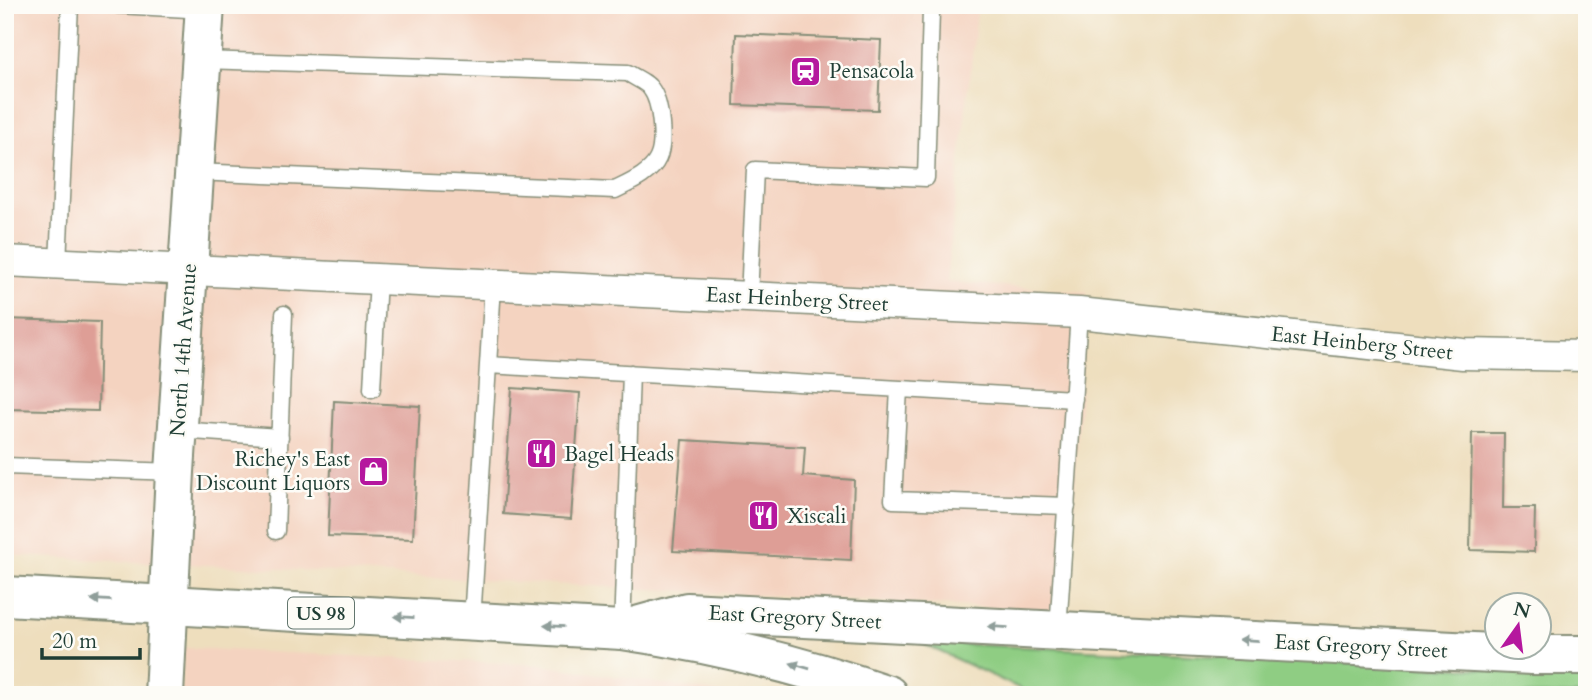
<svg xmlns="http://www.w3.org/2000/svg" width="1592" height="700" viewBox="0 0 1592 700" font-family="Cardo,serif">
<rect width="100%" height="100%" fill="#fdfcf7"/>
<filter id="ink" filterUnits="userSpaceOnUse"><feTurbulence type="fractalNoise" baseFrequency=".0143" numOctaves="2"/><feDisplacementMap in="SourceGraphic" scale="14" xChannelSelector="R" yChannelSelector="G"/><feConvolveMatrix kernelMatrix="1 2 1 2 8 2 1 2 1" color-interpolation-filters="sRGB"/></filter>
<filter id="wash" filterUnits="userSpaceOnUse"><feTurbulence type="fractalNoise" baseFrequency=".00686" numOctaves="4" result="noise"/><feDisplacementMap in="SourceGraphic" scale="28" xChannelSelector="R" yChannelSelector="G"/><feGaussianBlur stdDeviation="1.57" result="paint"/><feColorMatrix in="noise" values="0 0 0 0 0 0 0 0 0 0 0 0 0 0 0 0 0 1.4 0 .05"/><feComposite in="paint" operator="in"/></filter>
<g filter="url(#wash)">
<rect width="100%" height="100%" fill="#eedebd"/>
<path fill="#f4d3c0" d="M 5,5 L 188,5 L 154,563 L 5,555 Z
M 222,5 L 978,5 L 946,282 L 1087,292 L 1067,612 L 187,564 Z
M 184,648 L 542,665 L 734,695 L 181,695 Z"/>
<path fill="#8fcd83" stroke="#57855c" stroke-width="2" d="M 919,642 L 1587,674 L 1587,695 L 1034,695 Z"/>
<g id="blocks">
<path fill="#de9e96" d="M 736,34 L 881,40 L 878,110 L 734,105 Z
M 5,319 L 100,322 L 98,411 L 5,409 Z
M 512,388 L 580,393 L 571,519 L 503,514 Z
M 334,401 L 420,406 L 413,539 L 328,536 Z
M 1472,433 L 1504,433 L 1503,508 L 1535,508 L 1534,552 L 1470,550 Z
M 682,440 L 805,447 L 803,476 L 854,480 L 851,560 L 673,551 Z"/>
</g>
</g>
<g filter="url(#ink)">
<use href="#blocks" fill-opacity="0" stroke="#868e78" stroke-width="2"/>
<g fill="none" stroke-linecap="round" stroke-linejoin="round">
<defs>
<path id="lane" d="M 118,5 L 205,10
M 195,172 L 615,190 C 629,183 651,174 658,158 C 665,143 661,102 651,89 C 647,82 635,78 628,73 L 202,60
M 58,263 L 70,5
M 749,297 L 755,170 L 926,178 L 931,11
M 488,365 L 1074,399
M 372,389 L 378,279
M 899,389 L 893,500 L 1067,506
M 178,430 L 280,437
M 5,466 L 175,472
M 276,531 L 284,314
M 472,621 L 493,285
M 622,630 L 631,373
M 1058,630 L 1079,313"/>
<path id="street" d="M 5,261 L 1079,313 L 1463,354 L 1587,356"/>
<path id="secondary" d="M 622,630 L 687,612 L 1532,655 L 1587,655
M 164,695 L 175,472 L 205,5"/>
<path id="highway" d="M 5,596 L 622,630 C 713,643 801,665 888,695"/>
</defs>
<use href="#lane" stroke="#868e78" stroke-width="19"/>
<use href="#street" stroke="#868e78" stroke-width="33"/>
<use href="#secondary" stroke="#868e78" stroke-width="42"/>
<use href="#highway" stroke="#868e78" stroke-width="42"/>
<use href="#lane" stroke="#fff" stroke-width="16"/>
<use href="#street" stroke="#fff" stroke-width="30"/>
<use href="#secondary" stroke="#fff" stroke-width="38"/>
<use href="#highway" stroke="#fff" stroke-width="38"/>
</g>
<defs><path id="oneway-solid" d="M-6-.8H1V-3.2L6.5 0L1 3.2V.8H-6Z" transform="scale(1.75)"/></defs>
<g fill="#8f9e9a">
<use href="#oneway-solid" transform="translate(101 600) rotate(-177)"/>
<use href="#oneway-solid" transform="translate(404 617) rotate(-177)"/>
<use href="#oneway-solid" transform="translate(554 626) rotate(-177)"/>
<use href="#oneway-solid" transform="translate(998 627) rotate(-177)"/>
<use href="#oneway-solid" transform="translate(1249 640) rotate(-177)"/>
<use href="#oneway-solid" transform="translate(800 666) rotate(-164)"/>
</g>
</g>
<defs>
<symbol id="station-square" viewBox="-11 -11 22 22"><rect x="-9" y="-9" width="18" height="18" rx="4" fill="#b5179e" stroke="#fdfcf7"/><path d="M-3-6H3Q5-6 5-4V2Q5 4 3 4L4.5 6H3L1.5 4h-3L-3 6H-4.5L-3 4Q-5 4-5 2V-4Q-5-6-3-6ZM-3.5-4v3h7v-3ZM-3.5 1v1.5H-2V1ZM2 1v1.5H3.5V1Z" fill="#fff"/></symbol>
<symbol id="restaurant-square" viewBox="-11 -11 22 22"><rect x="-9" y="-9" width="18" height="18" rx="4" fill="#b5179e" stroke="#fdfcf7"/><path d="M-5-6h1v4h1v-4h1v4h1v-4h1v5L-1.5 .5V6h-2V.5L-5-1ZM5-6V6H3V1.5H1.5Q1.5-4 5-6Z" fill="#fff"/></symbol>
<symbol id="shop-square" viewBox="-11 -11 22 22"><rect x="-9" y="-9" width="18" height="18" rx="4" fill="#b5179e" stroke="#fdfcf7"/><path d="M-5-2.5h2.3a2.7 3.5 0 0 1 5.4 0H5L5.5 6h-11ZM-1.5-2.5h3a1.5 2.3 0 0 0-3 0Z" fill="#fff"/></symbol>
</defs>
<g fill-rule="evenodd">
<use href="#station-square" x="788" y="54" width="35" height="35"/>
<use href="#restaurant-square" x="524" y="436" width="35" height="35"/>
<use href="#shop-square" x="356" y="454" width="35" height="35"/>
<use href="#restaurant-square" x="746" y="498" width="35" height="35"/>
</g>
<g text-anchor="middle" stroke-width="5" stroke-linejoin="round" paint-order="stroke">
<rect fill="#fdfcf7" stroke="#62766e" stroke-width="2" x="288" y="597.5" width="66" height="31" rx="5"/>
<g font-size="19" font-weight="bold" fill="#1f3d34">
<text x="321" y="620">US 98</text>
</g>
<g font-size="21" fill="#1f3d34" stroke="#fdfcf7" text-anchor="start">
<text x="829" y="78">Pensacola</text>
<text x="564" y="461">Bagel Heads</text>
<text x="350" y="466" text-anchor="end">Richey's East<tspan x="350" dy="24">Discount Liquors</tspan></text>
<text x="787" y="523">Xiscali</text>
</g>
<g font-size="21" fill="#1f3d34" stroke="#fdfcf7">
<text transform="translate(797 299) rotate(3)" y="7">East Heinberg Street</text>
<text transform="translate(1362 343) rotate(6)" y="7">East Heinberg Street</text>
<text transform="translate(183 350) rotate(-86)" y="7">North 14th Avenue</text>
<text transform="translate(795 617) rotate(3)" y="7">East Gregory Street</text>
<text transform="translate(1361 646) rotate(3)" y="7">East Gregory Street</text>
</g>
</g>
<rect width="1592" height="700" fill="none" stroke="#fdfcf7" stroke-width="28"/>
<g transform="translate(1518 626) rotate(14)"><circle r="33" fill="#fdfcf7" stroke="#a4b0a9" stroke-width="2"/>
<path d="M0-5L12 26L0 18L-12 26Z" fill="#b5179e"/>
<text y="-10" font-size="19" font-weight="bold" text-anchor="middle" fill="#1f3d34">N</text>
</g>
<path d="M42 648v10h98v-10" fill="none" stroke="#1f3d34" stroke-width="3.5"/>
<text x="52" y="648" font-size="21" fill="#1f3d34" stroke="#fdfcf7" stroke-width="5" paint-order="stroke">20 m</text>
</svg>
